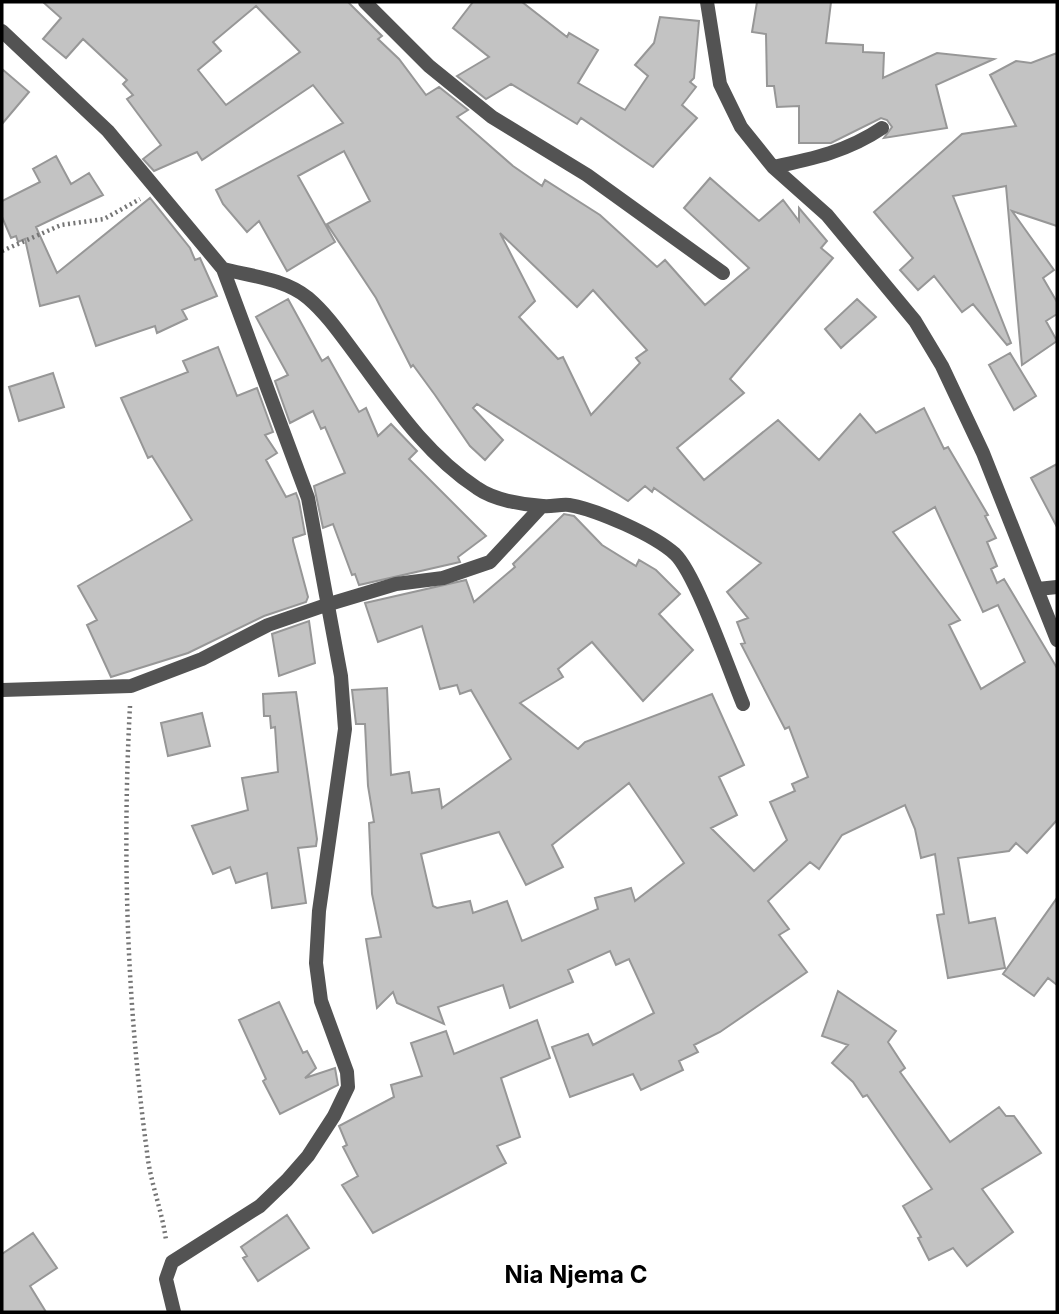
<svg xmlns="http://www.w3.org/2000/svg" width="1059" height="1314" viewBox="0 0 1059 1314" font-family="Inter,sans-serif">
<rect width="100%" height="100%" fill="#fff"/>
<path fill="#c3c3c3" stroke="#979797" stroke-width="2" fill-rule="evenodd" d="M 43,2 L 348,2 L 382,36 L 378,39 L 399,59 L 426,95 L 439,87 L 468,110 L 457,117 L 513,166 L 542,186 L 545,180 L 600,215 L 657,267 L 665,260 L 705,305 L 749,268 L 684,208 L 710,178 L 759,221 L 783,200 L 799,221 L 799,208 L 827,241 L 821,248 L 833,258 L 730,379 L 744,393 L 677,448 L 704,480 L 778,420 L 819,460 L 860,414 L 876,433 L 924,408 L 944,449 L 948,447 L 988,515 L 985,516 L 996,538 L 987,542 L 997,566 L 991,569 L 997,583 L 1004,579 L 1057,668 L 1057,820 L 1027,853 L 1016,843 L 1009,851 L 958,858 L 969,923 L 995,918 L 1005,968 L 948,978 L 937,915 L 944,914 L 935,854 L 921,858 L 915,829 L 905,805 L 842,835 L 819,869 L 810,862 L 768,901 L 789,929 L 779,935 L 807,972 L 720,1032 L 694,1045 L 698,1052 L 679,1061 L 683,1070 L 641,1090 L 633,1074 L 570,1097 L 552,1047 L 588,1034 L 593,1045 L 654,1013 L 629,959 L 616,965 L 610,951 L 568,970 L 573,982 L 510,1008 L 503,985 L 438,1007 L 444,1024 L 397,1003 L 393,992 L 377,1008 L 366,939 L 381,937 L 372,894 L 369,823 L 374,822 L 368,786 L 365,724 L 356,724 L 352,690 L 387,688 L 391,775 L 409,772 L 412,793 L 439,789 L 442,808 L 511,759 L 471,690 L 460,694 L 457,685 L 440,689 L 422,626 L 378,642 L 365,603 L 466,580 L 474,602 L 515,567 L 513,564 L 564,514 L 574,516 L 602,545 L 636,566 L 639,560 L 656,570 L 680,594 L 659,614 L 693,650 L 643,701 L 592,642 L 558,669 L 563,677 L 520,703 L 578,749 L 585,742 L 712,694 L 744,765 L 719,777 L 737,815 L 711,828 L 754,871 L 787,840 L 770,802 L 795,791 L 792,784 L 808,777 L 789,727 L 785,729 L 741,644 L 745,643 L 737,622 L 748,618 L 727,592 L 761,563 L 654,488 L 652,492 L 645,486 L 628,501 L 477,404 L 473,408 L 503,440 L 485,460 L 470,446 L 435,395 L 413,365 L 411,367 L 376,298 L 327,224 L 370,201 L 344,151 L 298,176 L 335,242 L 287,271 L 259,221 L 247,232 L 223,204 L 216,190 L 343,123 L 313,85 L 202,160 L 197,152 L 154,171 L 143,159 L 161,145 L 127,99 L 133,95 L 123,84 L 127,80 L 83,39 L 66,58 L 43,39 L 61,18 ZM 256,6 L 300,52 L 226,105 L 198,70 L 221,51 L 213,42 ZM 500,233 L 577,307 L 593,290 L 647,350 L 636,358 L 640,363 L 591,415 L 563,357 L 558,359 L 519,317 L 535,301 ZM 935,507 L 983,612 L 998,605 L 1025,662 L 981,689 L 949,625 L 960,620 L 893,532 ZM 629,783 L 684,863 L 635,901 L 631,888 L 595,898 L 598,909 L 522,941 L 507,901 L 473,913 L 470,901 L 437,908 L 433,906 L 421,854 L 499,832 L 526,885 L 563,867 L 552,845 Z
M 473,2 L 522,2 L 567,37 L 569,33 L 598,50 L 578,83 L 625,110 L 648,76 L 635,65 L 654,43 L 660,17 L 699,21 L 694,78 L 690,82 L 696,87 L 682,105 L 697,118 L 653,167 L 581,118 L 577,124 L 511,84 L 486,99 L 457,76 L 489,57 L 453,28 Z
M 757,2 L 831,2 L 826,43 L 863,45 L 863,52 L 884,53 L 883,78 L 937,53 L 994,59 L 936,85 L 947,128 L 884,138 L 892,127 L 887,120 L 881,118 L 831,143 L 799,143 L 799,106 L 777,107 L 774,86 L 767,86 L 766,34 L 752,32 Z
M 1057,53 L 1057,226 L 1012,211 L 1054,270 L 1043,278 L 1057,302 L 1057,314 L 1046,321 L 1057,341 L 1022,365 L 1006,186 L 953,196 L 1011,343 L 1007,345 L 973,304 L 962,312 L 934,276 L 918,290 L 900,270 L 913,258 L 874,212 L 962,134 L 1016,126 L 990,75 L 1016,61 L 1031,63 Z
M 2,69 L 29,92 L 2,124 Z
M 56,156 L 71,184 L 89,173 L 103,195 L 36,227 L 57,273 L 150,198 L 190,248 L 195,260 L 200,258 L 217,296 L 182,310 L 187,319 L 157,333 L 155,326 L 96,346 L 79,296 L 40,306 L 25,239 L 18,242 L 16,236 L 11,238 L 2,217 L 2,201 L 40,182 L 33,169 Z
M 288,299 L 322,361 L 328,357 L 359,412 L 366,408 L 378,436 L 391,424 L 417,451 L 409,459 L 486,536 L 458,557 L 460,562 L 359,585 L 355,574 L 352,575 L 333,524 L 323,528 L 314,486 L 345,473 L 325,427 L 321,429 L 313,411 L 290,423 L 275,381 L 288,375 L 256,317 Z
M 857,299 L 876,317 L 841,348 L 825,329 Z
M 218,347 L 237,396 L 257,388 L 273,432 L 265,435 L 277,453 L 266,460 L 286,497 L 296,493 L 299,501 L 305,534 L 293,538 L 293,541 L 308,597 L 306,602 L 264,616 L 188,653 L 111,677 L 87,625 L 97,620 L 78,586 L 192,520 L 152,456 L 148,458 L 121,398 L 188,372 L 183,361 Z
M 1010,353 L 1036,396 L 1014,410 L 989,365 Z
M 53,373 L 64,407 L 19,421 L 9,387 Z
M 1057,464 L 1057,527 L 1031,478 Z
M 309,621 L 315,663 L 279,676 L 272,634 Z
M 296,692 L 317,839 L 316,846 L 298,848 L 306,903 L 272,908 L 267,873 L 236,883 L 230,867 L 213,874 L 192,826 L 248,810 L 242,778 L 278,772 L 275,727 L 271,728 L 270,716 L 264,716 L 263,694 Z
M 202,713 L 210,746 L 168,756 L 161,723 Z
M 1057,898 L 1057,985 L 1048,978 L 1034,996 L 1003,974 Z
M 838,991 L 896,1031 L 888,1042 L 905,1068 L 900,1072 L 950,1142 L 999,1107 L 1006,1116 L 1014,1116 L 1041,1153 L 982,1189 L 1013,1232 L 967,1266 L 953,1248 L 929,1260 L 918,1238 L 921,1237 L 903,1206 L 932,1189 L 867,1095 L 863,1097 L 853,1082 L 832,1063 L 848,1045 L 822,1036 Z
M 279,1002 L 303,1053 L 307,1051 L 316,1068 L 305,1078 L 335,1068 L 338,1085 L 280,1114 L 263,1081 L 266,1079 L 239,1020 Z
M 537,1020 L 550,1058 L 501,1078 L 520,1137 L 497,1146 L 506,1163 L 373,1233 L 342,1185 L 358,1176 L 343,1147 L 347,1145 L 339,1126 L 394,1097 L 391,1085 L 422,1076 L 411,1043 L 446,1031 L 454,1054 Z
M 287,1215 L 309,1248 L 258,1281 L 243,1258 L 247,1256 L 241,1247 Z
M 33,1233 L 57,1268 L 30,1286 L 46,1312 L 2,1312 L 2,1254 Z"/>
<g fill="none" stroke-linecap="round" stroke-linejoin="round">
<path stroke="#757575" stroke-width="4.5" stroke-dasharray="2 3.5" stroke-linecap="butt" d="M 2,251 L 61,225 L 104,219 L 140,199
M 130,706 C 122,854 127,1005 147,1152 C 150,1182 162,1210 166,1240"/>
<path stroke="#535353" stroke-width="14" d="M 365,2 L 429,66 L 492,117 L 587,175 L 723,273
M 707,2 L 720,84 L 741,127 L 773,167 L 827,215 L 915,321 L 942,366 L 983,453 L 1057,640
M 2,31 L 108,131 L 223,269 L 308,498 L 341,676 L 345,729 L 319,911 L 316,963 L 321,1001 L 347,1072 L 348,1087 L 334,1116 L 308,1156 L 287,1180 L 260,1206 L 172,1262 L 166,1279 L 174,1312
M 773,167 C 813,159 848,151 882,128
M 223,269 C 251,276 285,279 308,298 C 328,315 343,338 359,359 C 394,406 427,455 477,488 C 494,500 523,505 543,506 C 551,507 561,504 569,505 C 598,510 654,535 675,554 C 696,574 730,673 743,704
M 1038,589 L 1057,587
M 2,690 L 131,686 L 202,659 L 268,625 L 326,605 L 396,584 L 443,578 L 490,562 L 542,506"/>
</g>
<g text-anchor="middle" stroke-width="6" stroke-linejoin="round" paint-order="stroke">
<g font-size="24" font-weight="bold" fill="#000" stroke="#fff">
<text x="576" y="1283">Nia Njema C</text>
</g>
</g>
<rect width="1059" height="1314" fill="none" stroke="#000000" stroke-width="7"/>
</svg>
